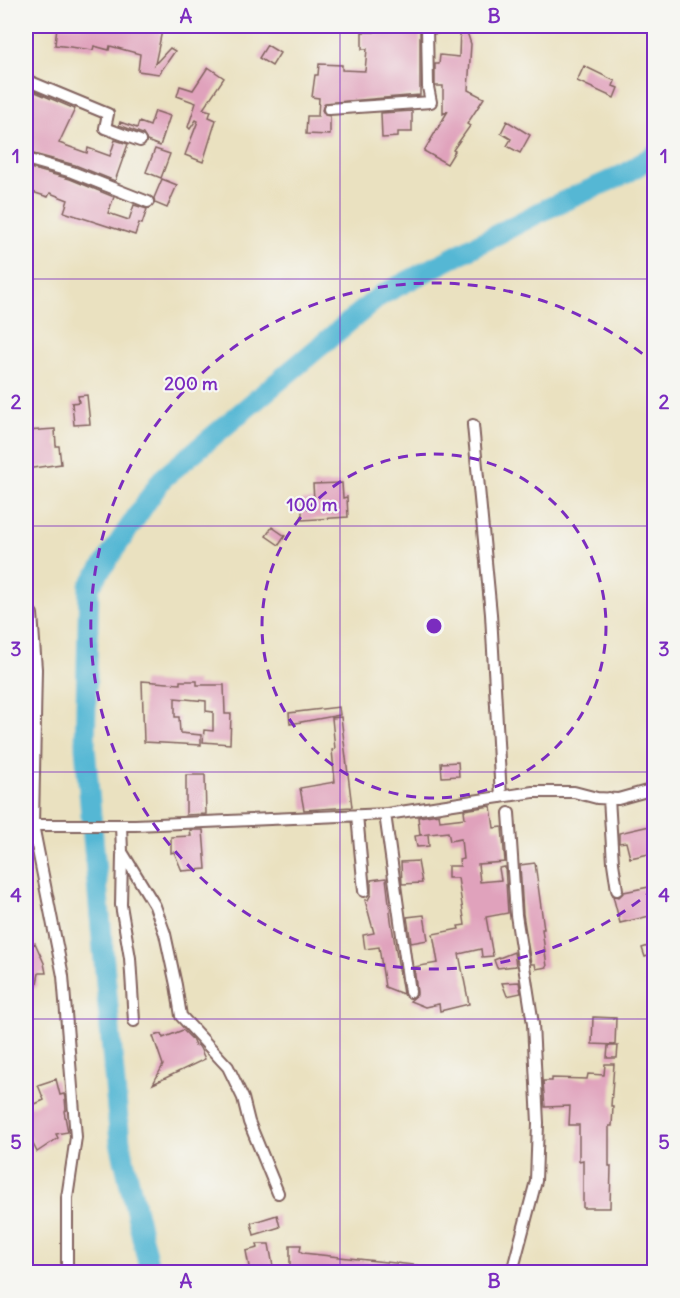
<svg xmlns="http://www.w3.org/2000/svg" width="680" height="1298" viewBox="0 0 680 1298" font-family="Delius,sans-serif">
<rect width="100%" height="100%" fill="#f6f6f2"/>
<filter id="ink" filterUnits="userSpaceOnUse"><feTurbulence type="fractalNoise" baseFrequency=".0167" numOctaves="2"/><feDisplacementMap in="SourceGraphic" scale="12" xChannelSelector="R" yChannelSelector="G"/><feConvolveMatrix kernelMatrix="1 2 1 2 8 2 1 2 1" color-interpolation-filters="sRGB"/></filter>
<filter id="wash" filterUnits="userSpaceOnUse"><feTurbulence type="fractalNoise" baseFrequency=".008" numOctaves="4" result="noise"/><feDisplacementMap in="SourceGraphic" scale="24" xChannelSelector="R" yChannelSelector="G"/><feGaussianBlur stdDeviation="1.35" result="paint"/><feColorMatrix in="noise" values="0 0 0 0 0 0 0 0 0 0 0 0 0 0 0 0 0 1.4 0 .05"/><feComposite in="paint" operator="in"/></filter>
<g filter="url(#wash)">
<rect width="100%" height="100%" fill="#eae1c0"/>
<g fill="none" stroke-linecap="round" stroke-linejoin="round">
<path stroke="#55b7d4" stroke-width="21" d="M 150,1272 L 120,1142 L 85,747 L 89,587 L 162,479 L 381,295 L 544,210 L 627,173 L 654,155"/>
</g>
<g id="blocks">
<path fill="#e0a2bc" d="M 57,26 L 163,26 L 155,64 L 170,48 L 175,51 L 159,74 L 138,71 L 140,54 L 110,46 L 109,50 L 94,46 L 93,50 L 55,45 Z
M 374,26 L 420,26 L 420,95 L 325,103 L 322,110 L 325,115 L 330,116 L 330,135 L 306,134 L 307,116 L 318,116 L 319,98 L 312,97 L 315,75 L 318,75 L 319,64 L 342,65 L 342,70 L 365,71 L 367,49 L 362,49 L 362,32 L 374,32 Z
M 435,26 L 454,26 L 455,31 L 435,34 Z
M 460,26 L 465,26 L 471,44 L 468,90 L 484,98 L 467,124 L 470,126 L 453,150 L 455,151 L 447,164 L 424,151 L 448,111 L 443,114 L 443,86 L 435,86 L 435,64 L 439,64 L 440,55 L 459,57 Z
M 267,45 L 280,53 L 272,66 L 259,58 Z
M 584,66 L 615,81 L 613,86 L 618,88 L 614,98 L 577,81 Z
M 208,67 L 224,78 L 203,109 L 211,111 L 209,117 L 216,120 L 203,162 L 185,155 L 198,121 L 196,120 L 190,129 L 188,127 L 196,103 L 177,96 L 180,86 L 193,90 Z
M 26,88 L 75,109 L 59,143 L 87,153 L 88,148 L 110,156 L 115,140 L 128,144 L 115,181 L 75,165 L 26,152 Z
M 155,111 L 170,116 L 160,146 L 147,141 L 143,134 L 119,125 L 120,122 L 137,128 L 139,122 L 150,126 Z
M 412,111 L 412,132 L 398,132 L 398,137 L 382,138 L 381,113 Z
M 507,121 L 530,135 L 520,153 L 507,146 L 511,139 L 501,133 Z
M 155,149 L 170,154 L 161,178 L 146,172 Z
M 26,167 L 70,179 L 114,197 L 108,213 L 129,220 L 134,205 L 147,209 L 142,224 L 139,223 L 135,235 L 64,212 L 68,200 L 50,193 L 48,197 L 26,190 Z
M 162,179 L 177,185 L 167,208 L 155,203 L 154,198 Z
M 87,395 L 90,424 L 74,425 L 72,403 L 79,402 L 78,396 Z
M 55,429 L 56,446 L 59,446 L 61,464 L 26,469 L 26,431 Z
M 342,483 L 343,498 L 347,497 L 348,517 L 302,520 L 302,500 L 314,500 L 313,484 Z
M 272,527 L 285,536 L 279,545 L 266,536 Z
M 142,681 L 180,684 L 180,681 L 197,681 L 197,685 L 224,685 L 225,714 L 231,714 L 230,744 L 203,742 L 204,730 L 213,731 L 213,712 L 206,711 L 206,701 L 175,698 L 175,717 L 179,717 L 180,733 L 201,735 L 201,745 L 144,742 Z
M 339,707 L 340,715 L 290,724 L 289,713 Z
M 341,717 L 352,807 L 304,810 L 300,788 L 335,782 L 332,750 L 335,749 L 332,718 Z
M 458,762 L 459,776 L 442,777 L 441,763 Z
M 186,775 L 205,775 L 206,814 L 186,815 Z
M 491,806 L 494,828 L 502,827 L 505,862 L 478,864 L 480,882 L 501,880 L 499,868 L 505,867 L 508,913 L 486,917 L 493,956 L 482,957 L 481,949 L 459,954 L 469,1004 L 440,1011 L 439,1004 L 425,1007 L 410,1001 L 417,995 L 417,992 L 414,967 L 438,963 L 433,934 L 459,929 L 458,926 L 465,925 L 458,878 L 448,878 L 448,866 L 460,866 L 459,860 L 463,859 L 461,839 L 450,841 L 448,832 L 420,835 L 418,817 L 439,814 L 440,821 L 465,818 L 464,810 Z
M 654,825 L 654,853 L 630,858 L 626,842 L 619,843 L 619,833 Z
M 190,830 L 203,830 L 206,869 L 182,871 L 174,852 L 171,853 L 171,837 L 191,836 Z
M 428,834 L 429,846 L 417,847 L 415,836 Z
M 418,861 L 422,883 L 402,884 L 401,862 Z
M 535,863 L 544,929 L 542,929 L 547,967 L 536,969 L 535,964 L 531,964 L 523,914 L 520,865 Z
M 386,878 L 391,920 L 403,994 L 385,987 L 379,947 L 365,949 L 363,935 L 374,933 L 365,900 L 368,900 L 371,894 L 371,880 Z
M 654,886 L 654,915 L 620,923 L 613,896 L 619,897 L 624,892 Z
M 424,915 L 428,940 L 411,943 L 407,917 Z
M 35,943 L 44,963 L 46,973 L 39,973 L 36,988 L 28,989 L 27,978 L 26,979 L 26,947 Z
M 654,944 L 654,954 L 645,957 L 642,948 Z
M 514,952 L 516,966 L 497,968 L 494,960 Z
M 519,982 L 521,993 L 507,996 L 502,983 Z
M 593,1017 L 616,1018 L 615,1045 L 592,1044 Z
M 183,1030 L 192,1039 L 195,1046 L 198,1045 L 200,1048 L 205,1059 L 153,1084 L 163,1065 L 153,1036 L 162,1034 L 163,1038 Z
M 608,1046 L 618,1046 L 617,1058 L 607,1058 Z
M 605,1064 L 614,1064 L 611,1106 L 613,1106 L 612,1126 L 609,1126 L 609,1166 L 611,1166 L 610,1208 L 583,1208 L 583,1160 L 579,1161 L 579,1125 L 569,1125 L 570,1106 L 545,1107 L 543,1081 L 552,1081 L 552,1078 L 587,1079 L 588,1074 L 604,1075 Z
M 56,1079 L 60,1095 L 64,1094 L 65,1098 L 66,1110 L 64,1111 L 68,1132 L 56,1134 L 58,1138 L 37,1152 L 26,1130 L 26,1108 L 44,1100 L 38,1085 Z
M 277,1215 L 280,1227 L 254,1235 L 251,1223 Z
M 257,1244 L 269,1244 L 274,1272 L 250,1272 L 246,1251 L 258,1248 Z
M 290,1245 L 301,1245 L 300,1251 L 303,1253 L 422,1266 L 422,1272 L 363,1272 L 351,1271 L 351,1272 L 290,1272 Z"/>
</g>
</g>
<g filter="url(#ink)">
<use href="#blocks" fill-opacity="0" stroke="#82635f" stroke-width="1.5"/>
<g fill="none" stroke-linecap="round" stroke-linejoin="round">
<defs>
<path id="street" d="M 26,80 L 108,114 L 105,128 L 140,141
M 329,109 L 431,102 L 428,87 L 427,26
M 26,159 L 72,172 L 148,202
M 473,425 L 491,614 L 501,797
M 26,608 L 32,614 L 36,669 L 33,825 L 63,976 L 76,1137 L 67,1198 L 67,1272
M 609,798 L 613,863 L 617,890
M 509,813 L 516,915 L 533,1024 L 538,1123 L 536,1181 L 512,1272
M 385,814 L 410,992
M 357,815 L 364,891
M 26,825 L 135,825 L 387,814 L 533,792 L 574,792 L 597,798 L 618,799 L 654,789
M 121,825 L 122,852 L 155,906 L 165,934 L 176,985 L 181,1016 L 228,1067 L 243,1098 L 249,1122 L 278,1193
M 122,855 L 121,905 L 130,958 L 134,1021"/>
</defs>
<use href="#street" stroke="#82635f" stroke-width="14"/>
<use href="#street" stroke="#fff" stroke-width="10"/>
</g>
</g>
<path fill="none" stroke="#7b2cbf" stroke-width="1.5" stroke-opacity="0.55" d="M 340,26 L 340,1272M 26,279 L 654,279M 26,526 L 654,526M 26,772 L 654,772M 26,1019 L 654,1019"/>
<g fill="none" stroke="#7b2cbf" stroke-width="3" stroke-dasharray="10 8">
<circle cx="434" cy="626" r="172"/>
<path d="M654 889A343 343 0 1 1 654 363"/>
</g>
<circle cx="434" cy="626" r="9" fill="#7b2cbf" stroke="#f6f6f2" stroke-width="3"/>
<g font-size="18" text-anchor="middle" font-weight="bold" fill="#7b2cbf" stroke="#f6f6f2" stroke-width="4.5" stroke-linejoin="round" paint-order="stroke">
<text x="191" y="390">200 m</text>
<text x="312" y="511">100 m</text>
</g>
<rect width="680" height="1298" fill="none" stroke="#f6f6f2" stroke-width="66"/>
<rect x="33" y="33" width="614" height="1232" fill="none" stroke="#7b2cbf" stroke-width="2"/>
<g font-size="20" text-anchor="middle" font-weight="bold" fill="#7b2cbf">
<text x="186" y="23">A</text>
<text x="494" y="23">B</text>
<text x="16" y="163">1</text>
<text x="664" y="163">1</text>
<text x="16" y="409">2</text>
<text x="664" y="409">2</text>
<text x="16" y="656">3</text>
<text x="664" y="656">3</text>
<text x="16" y="902">4</text>
<text x="664" y="902">4</text>
<text x="16" y="1149">5</text>
<text x="664" y="1149">5</text>
<text x="186" y="1288">A</text>
<text x="494" y="1288">B</text>
</g>
</svg>
